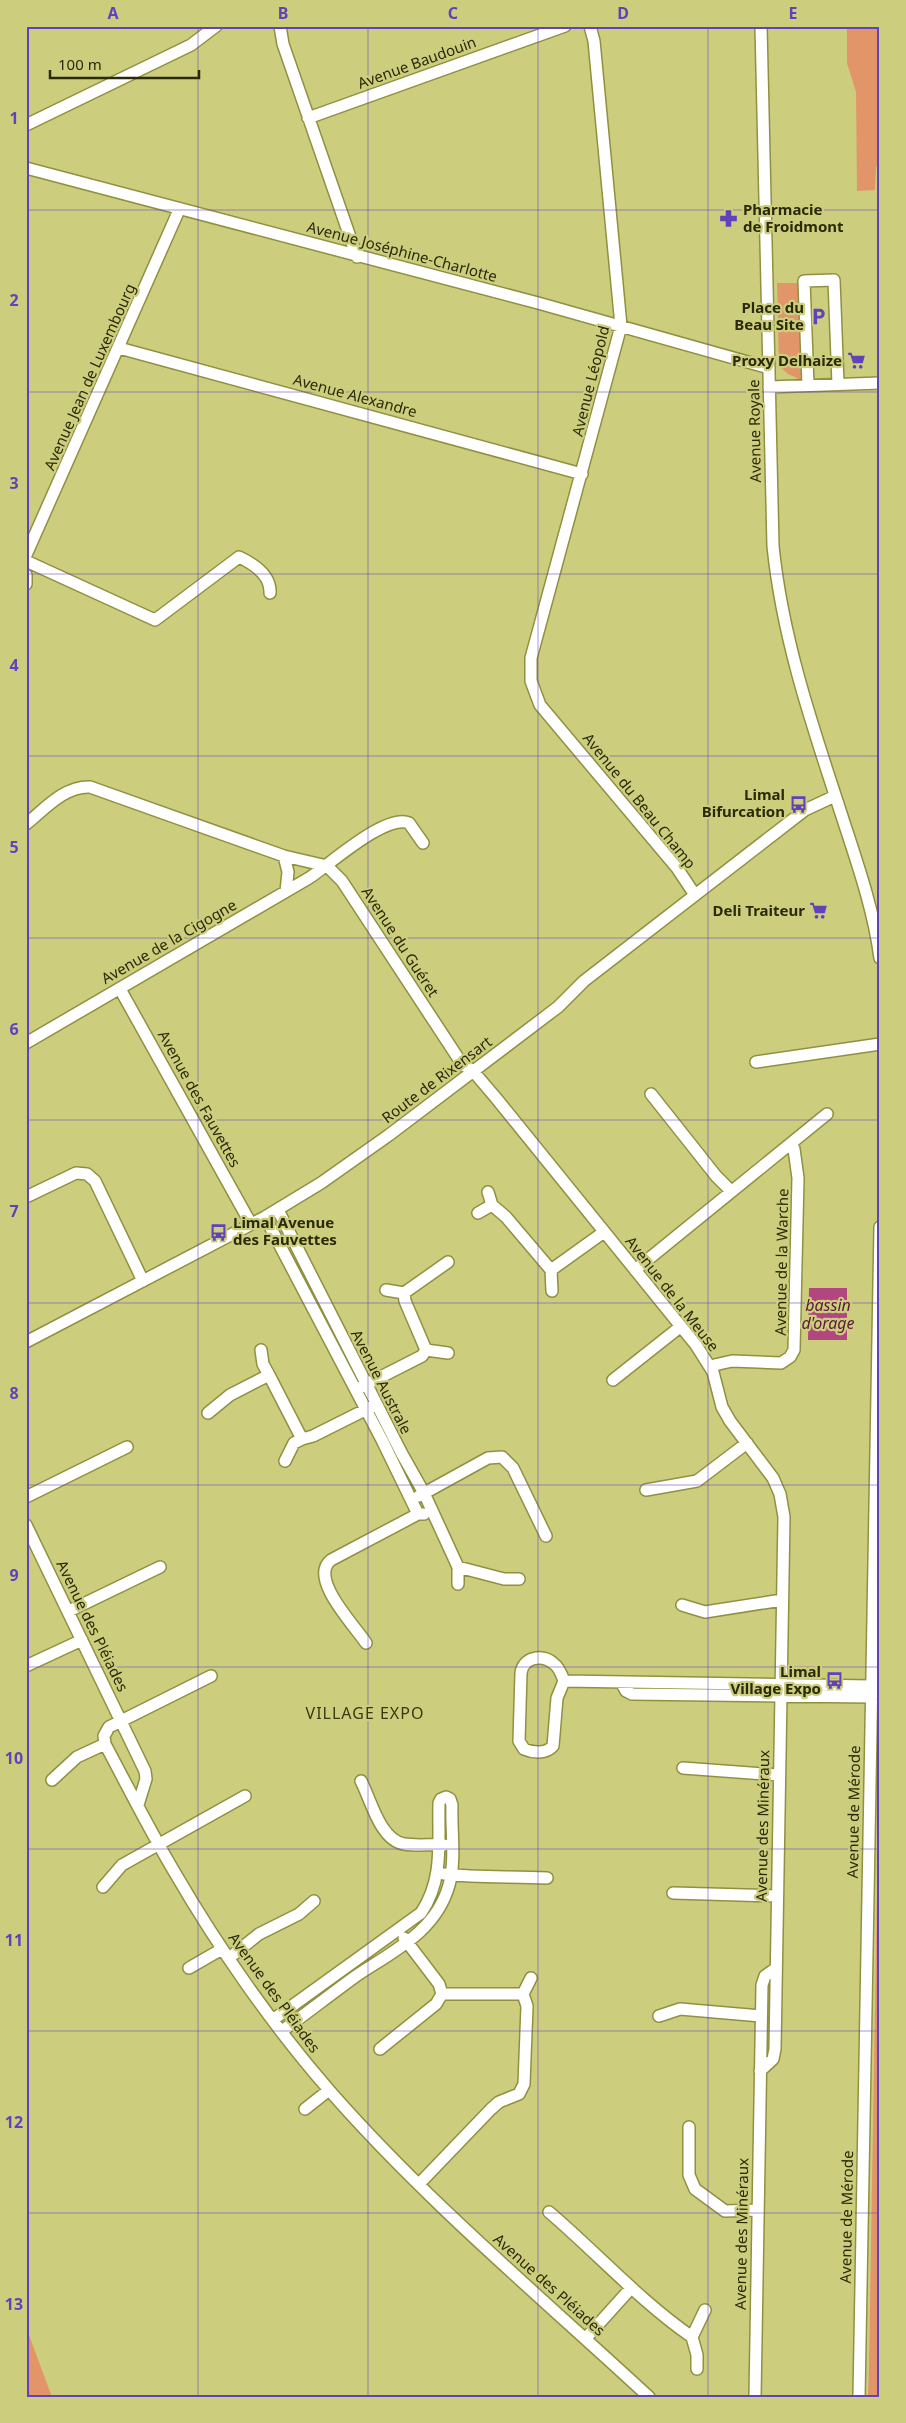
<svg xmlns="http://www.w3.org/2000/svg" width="906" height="2423" viewBox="0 0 906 2423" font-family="'Noto Sans',sans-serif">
<rect width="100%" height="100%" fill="#ccce7e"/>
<path fill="#e29569" d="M 847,26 L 880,26 L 880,163 L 876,167 L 875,190 L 857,191 L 856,92 L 847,63 Z
M 777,283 L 798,283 L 801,380 L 788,374 L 779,366 Z
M 880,1704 L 880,2397 L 868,2397 L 869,2367 Z
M 26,2327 L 52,2397 L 26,2397 Z"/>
<path fill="#b24780" d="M 809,1288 L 847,1288 L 847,1340 L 808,1340 Z"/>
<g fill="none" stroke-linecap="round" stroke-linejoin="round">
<defs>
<path id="minor" d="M 280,26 L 283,44 L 357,257
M 590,26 L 594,41 L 621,326 L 531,658 L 531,681 L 540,705 L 677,868 L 695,895
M 761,26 L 773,546 C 782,635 810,719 838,804 C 854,854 873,905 880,958
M 308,118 L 565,26
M 26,125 L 191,45 L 216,26
M 26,168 L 538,303 L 769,368
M 119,348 L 582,474
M 808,385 L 804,281 L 834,280 L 838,384
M 769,387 L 880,383
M 26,555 L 179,210
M 26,561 L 155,620 L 239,557 C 254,564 271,576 270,593
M 26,575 L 26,584
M 26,824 C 45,809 64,786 90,787 L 284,856 L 327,866 L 342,881 L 462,1064 L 473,1071 L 496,1098 L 696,1345 L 713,1372 L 722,1407 L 730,1421 L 773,1478 L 780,1494 L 784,1517 L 775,2049 L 773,2059 L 760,2071
M 284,856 L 288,872 L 286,891
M 120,989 L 251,1224
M 26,1043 L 309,878 C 329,865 386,813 409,823 L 423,843
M 756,1062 L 880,1044
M 651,1094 L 716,1176 L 731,1191
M 488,1192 L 492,1205 L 506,1217 L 551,1270 L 604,1232
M 26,1197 L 76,1173 L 87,1174 L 95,1181 L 143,1281
M 278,1210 L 402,1454 L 424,1493 L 458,1567 L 504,1579 L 519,1579
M 478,1213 L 492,1205
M 265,1217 L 382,1440 L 418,1514
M 551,1270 L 552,1291
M 635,1270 L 827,1114
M 386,1290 L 404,1293
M 26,1342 L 265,1217 L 321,1183 L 389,1135 L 558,1007 L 584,981 L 805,810 L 835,796
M 261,1350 L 263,1364 L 269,1375
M 426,1350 L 405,1301 L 404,1293 L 448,1262
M 710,1366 L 732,1361 L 781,1363 L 790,1357 L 794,1350 L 798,1178 L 794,1149 L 790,1146
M 613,1380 L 680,1327
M 361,1387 L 422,1356 L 426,1350 L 448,1353
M 208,1413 L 230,1395 L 269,1375 L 302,1439 L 313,1436 L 371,1407
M 285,1461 L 294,1443 L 302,1439
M 646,1490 L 697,1481 L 747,1443
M 419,1496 L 488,1458 L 502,1457 L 513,1468 L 546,1536
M 26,1497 L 127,1447
M 26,1525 L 145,1771 L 146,1779 L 138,1805
M 458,1567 L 458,1584
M 682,1605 L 705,1612 L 782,1600
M 69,1611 L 160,1567
M 366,1643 C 355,1626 308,1578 331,1560 L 418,1514 L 424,1514
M 26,1666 L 82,1640
M 211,1676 L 109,1727 L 104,1736 L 105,1744 C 128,1787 150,1831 175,1873 C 218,1947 273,2026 329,2090 C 426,2201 541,2297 649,2397
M 564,1681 L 557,1698 L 553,1746 C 546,1754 533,1753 524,1749 L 519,1741 L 521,1673 C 523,1657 542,1654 553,1663 C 559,1667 562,1675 564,1681 L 871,1686
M 621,1682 L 626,1691 L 632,1694 L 872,1697
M 683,1768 L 779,1775
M 52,1780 L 77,1757 L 105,1744
M 361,1781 C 371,1800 380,1840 404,1844 C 417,1846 431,1844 444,1845
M 444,1874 C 479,1878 512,1876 547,1878
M 103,1887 L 122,1865 L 245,1796
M 673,1893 L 777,1896
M 404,1938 L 439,1984 L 442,1994
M 229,1958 L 259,1934 L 299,1914 L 314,1901
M 189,1968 L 222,1949
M 523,1994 L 531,1978
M 659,2016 L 680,2009 L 761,2016
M 274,2019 L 421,1913 C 444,1879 438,1842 439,1803 L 441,1799 L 446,1797 L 450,1799 L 452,1805 C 451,1830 456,1861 449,1885 C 436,1932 393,1951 356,1976 C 331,1994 307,2013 282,2031
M 380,2049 L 436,2004 L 442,1994
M 305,2109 L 329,2090
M 689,2127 L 689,2175 L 695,2189 L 725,2211 L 758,2210
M 419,2184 L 491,2109 L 499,2102 L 519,2094 L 524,2084 L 527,2006 L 523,1994 L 442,1994
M 549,2212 C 597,2253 640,2301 692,2337 L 697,2355 L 697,2369
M 692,2337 L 705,2310
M 586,2338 L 631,2288
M 755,2397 L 762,1985 L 765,1976 L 775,1969
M 859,2397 L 880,1227"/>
</defs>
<use href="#minor" stroke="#8f9141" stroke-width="14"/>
<use href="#minor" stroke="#fff" stroke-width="11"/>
</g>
<path fill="none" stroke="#6242bb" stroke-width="1" stroke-opacity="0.55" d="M 198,26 L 198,2397M 368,26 L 368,2397M 538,26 L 538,2397M 708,26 L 708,2397M 26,210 L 880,210M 26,392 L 880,392M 26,574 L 880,574M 26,756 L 880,756M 26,938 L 880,938M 26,1120 L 880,1120M 26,1303 L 880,1303M 26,1485 L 880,1485M 26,1667 L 880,1667M 26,1849 L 880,1849M 26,2031 L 880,2031M 26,2213 L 880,2213"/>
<defs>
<symbol id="pharmacy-bare" viewBox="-9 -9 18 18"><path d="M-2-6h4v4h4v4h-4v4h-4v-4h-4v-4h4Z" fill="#6242bb" stroke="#ccce7e" stroke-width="2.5" paint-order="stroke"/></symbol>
<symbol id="parking-bare" viewBox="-9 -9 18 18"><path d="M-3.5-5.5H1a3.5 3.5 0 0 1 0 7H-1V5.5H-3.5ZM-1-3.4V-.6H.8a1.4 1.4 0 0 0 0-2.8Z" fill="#6242bb" stroke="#ccce7e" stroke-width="2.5" paint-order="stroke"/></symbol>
<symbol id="supermarket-bare" viewBox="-9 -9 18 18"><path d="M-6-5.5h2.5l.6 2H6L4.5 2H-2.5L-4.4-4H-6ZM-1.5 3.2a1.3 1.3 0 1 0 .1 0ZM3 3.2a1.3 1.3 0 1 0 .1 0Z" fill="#6242bb" stroke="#ccce7e" stroke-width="2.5" paint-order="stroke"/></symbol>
<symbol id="bus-bare" viewBox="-9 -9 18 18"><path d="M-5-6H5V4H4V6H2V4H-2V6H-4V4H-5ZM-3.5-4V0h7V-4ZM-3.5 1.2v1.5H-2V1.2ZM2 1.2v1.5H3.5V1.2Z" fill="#6242bb" stroke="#ccce7e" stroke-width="2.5" paint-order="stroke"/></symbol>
</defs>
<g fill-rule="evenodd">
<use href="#pharmacy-bare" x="716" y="206" width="25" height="25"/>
<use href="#parking-bare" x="806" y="304" width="25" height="25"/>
<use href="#supermarket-bare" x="844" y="348" width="25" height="25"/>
<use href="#bus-bare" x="786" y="792" width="25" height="25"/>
<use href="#supermarket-bare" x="806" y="898" width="25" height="25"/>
<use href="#bus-bare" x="206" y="1220" width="25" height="25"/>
<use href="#bus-bare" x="822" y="1668" width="25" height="25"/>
</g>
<g text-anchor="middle" stroke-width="4.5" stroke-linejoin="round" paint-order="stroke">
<g font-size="15" fill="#2a2a08" stroke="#ccce7e">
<text transform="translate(417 63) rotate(-20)" y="5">Avenue Baudouin</text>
<text transform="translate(402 252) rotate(15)" y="5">Avenue Joséphine-Charlotte</text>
<text transform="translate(90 377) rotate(-66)" y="5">Avenue Jean de Luxembourg</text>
<text transform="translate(591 381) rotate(-76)" y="5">Avenue Léopold</text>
<text transform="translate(355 396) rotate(15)" y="5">Avenue Alexandre</text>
<text transform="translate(755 431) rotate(-91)" y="5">Avenue Royale</text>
<text transform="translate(639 801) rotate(51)" y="5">Avenue du Beau Champ</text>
<text transform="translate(169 942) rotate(-30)" y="5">Avenue de la Cigogne</text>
<text transform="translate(400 942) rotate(57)" y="5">Avenue du Guéret</text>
<text transform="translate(437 1080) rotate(-37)" y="5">Route de Rixensart</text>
<text transform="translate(199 1099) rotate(61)" y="5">Avenue des Fauvettes</text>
<text transform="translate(782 1262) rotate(-89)" y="5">Avenue de la Warche</text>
<text transform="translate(672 1294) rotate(52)" y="5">Avenue de la Meuse</text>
<text transform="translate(381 1382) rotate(63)" y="5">Avenue Australe</text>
<text transform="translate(92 1626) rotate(64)" y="5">Avenue des Pléiades</text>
<text transform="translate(854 1812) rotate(-89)" y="5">Avenue de Mérode</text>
<text transform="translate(763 1826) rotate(-89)" y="5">Avenue des Minéraux</text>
<text transform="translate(274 1993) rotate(54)" y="5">Avenue des Pléiades</text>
<text transform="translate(847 2217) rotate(-89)" y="5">Avenue de Mérode</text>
<text transform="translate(742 2234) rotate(-89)" y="5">Avenue des Minéraux</text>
<text transform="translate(549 2285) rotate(42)" y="5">Avenue des Pléiades</text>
</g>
<g font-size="15" font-weight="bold" fill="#2a2a08" stroke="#ccce7e" text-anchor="end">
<text x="743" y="215" text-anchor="start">Pharmacie<tspan x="743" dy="17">de Froidmont</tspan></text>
<text x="804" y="313">Place du<tspan x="804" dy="17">Beau Site</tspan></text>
<text x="842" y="366">Proxy Delhaize</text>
<text x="785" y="800">Limal<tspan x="785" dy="17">Bifurcation</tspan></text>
<text x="805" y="916">Deli Traiteur</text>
<text x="233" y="1228" text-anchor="start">Limal Avenue<tspan x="233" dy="17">des Fauvettes</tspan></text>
<text x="821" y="1677">Limal<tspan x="821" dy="17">Village Expo</tspan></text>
</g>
<g font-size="16" font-style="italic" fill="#5e183f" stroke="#ccce7e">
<text x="828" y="1311">bassin<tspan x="828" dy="18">d'orage</tspan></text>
</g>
<g font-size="16" letter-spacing="1" fill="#38390e" stroke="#ccce7e">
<text x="365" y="1719">VILLAGE EXPO</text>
</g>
</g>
<rect width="906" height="2423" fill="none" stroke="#ccce7e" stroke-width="55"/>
<path d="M50 70v8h149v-8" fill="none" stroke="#2a2a08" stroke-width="2.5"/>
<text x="58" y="70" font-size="15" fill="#2a2a08" stroke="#ccce7e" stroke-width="4" paint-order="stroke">100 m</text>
<rect x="28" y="28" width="850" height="2368" fill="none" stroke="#6242bb" stroke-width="2"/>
<g font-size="16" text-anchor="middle" font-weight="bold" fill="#6242bb">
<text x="113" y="19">A</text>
<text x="283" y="19">B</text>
<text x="453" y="19">C</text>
<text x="623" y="19">D</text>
<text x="793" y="19">E</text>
<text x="14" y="124">1</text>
<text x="14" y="306">2</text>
<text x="14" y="489">3</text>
<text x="14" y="671">4</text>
<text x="14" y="853">5</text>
<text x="14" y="1035">6</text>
<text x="14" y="1217">7</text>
<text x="14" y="1399">8</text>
<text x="14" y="1581">9</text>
<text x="14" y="1764">10</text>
<text x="14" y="1946">11</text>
<text x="14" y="2128">12</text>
<text x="14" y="2310">13</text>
</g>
</svg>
